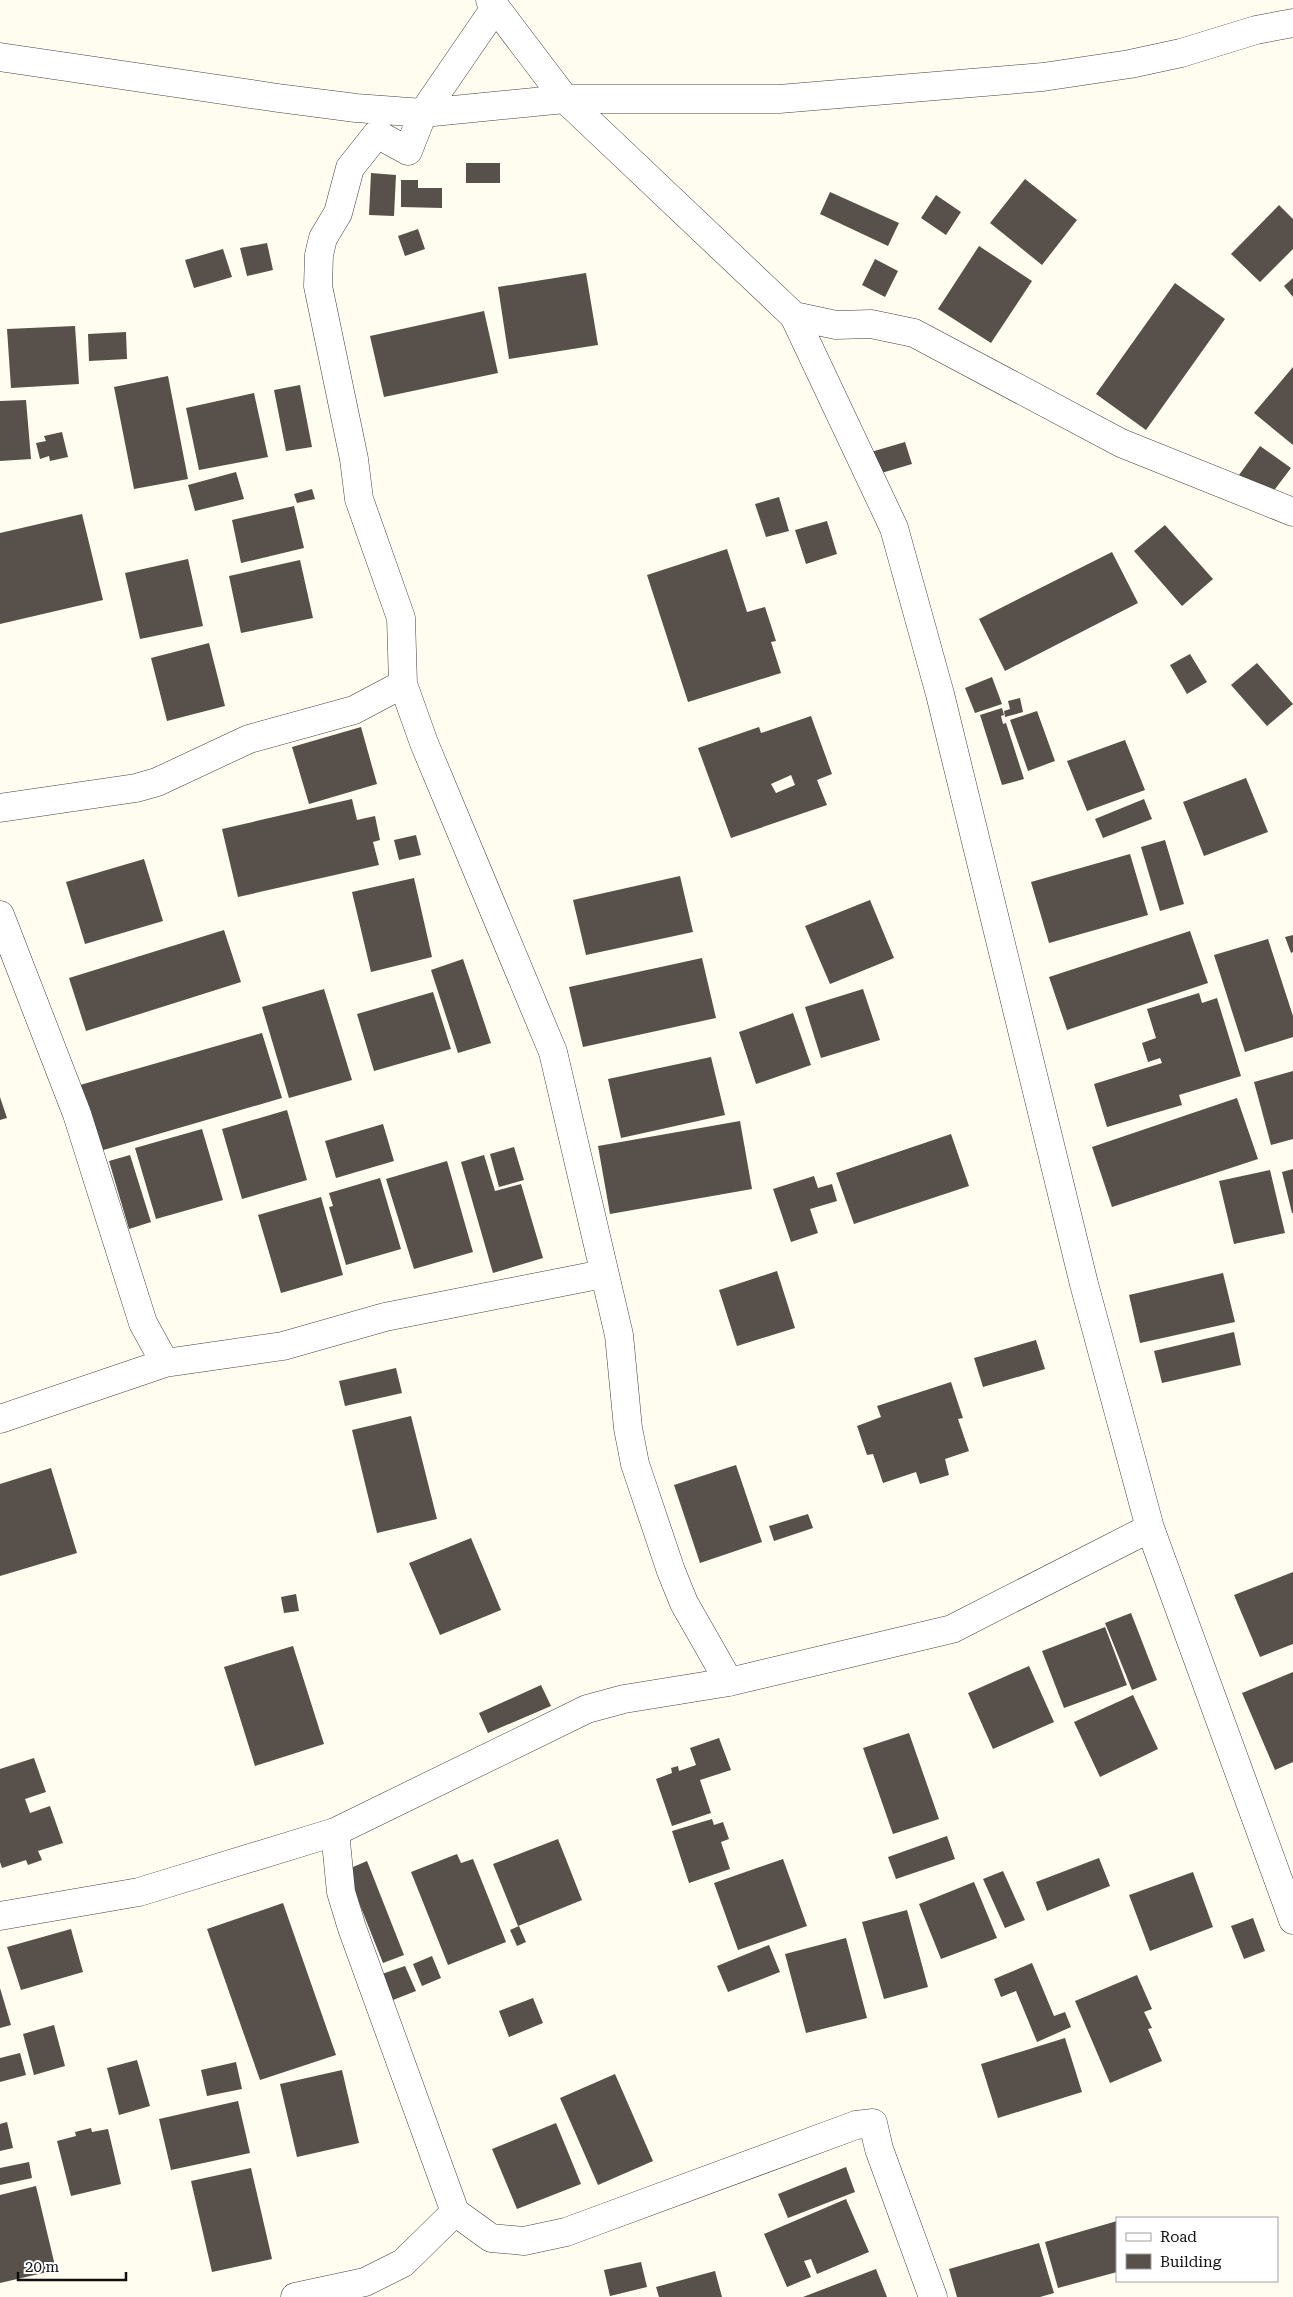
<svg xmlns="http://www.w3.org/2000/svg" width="1293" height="2297" viewBox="0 0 1293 2297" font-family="'Roboto Serif',serif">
<rect width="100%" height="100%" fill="#fffcf0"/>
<path fill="#58504b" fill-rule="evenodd" d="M 466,163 L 500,163 L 500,183 L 466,183 Z
M 371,173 L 396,175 L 394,216 L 369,215 Z
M 1025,179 L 1077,220 L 1042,265 L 990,223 Z
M 401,180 L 418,180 L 418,188 L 442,188 L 442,208 L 401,207 Z
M 830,192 L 899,223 L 888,246 L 820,214 Z
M 936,195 L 961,212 L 946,235 L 921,218 Z
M 1279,205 L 1293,219 L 1293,249 L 1260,282 L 1231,254 Z
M 418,229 L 425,249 L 405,256 L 398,236 Z
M 267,243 L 273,270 L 247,276 L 240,248 Z
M 979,246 L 1032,281 L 991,343 L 938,309 Z
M 223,249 L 232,277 L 194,288 L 185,260 Z
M 875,259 L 898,271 L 885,297 L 862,285 Z
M 586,273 L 598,345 L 509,359 L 498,287 Z
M 1293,278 L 1293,297 L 1284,286 Z
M 1175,283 L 1225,319 L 1146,430 L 1096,394 Z
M 484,311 L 498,373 L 384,397 L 370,336 Z
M 75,326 L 79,384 L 11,388 L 7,329 Z
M 126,332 L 127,359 L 89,361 L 88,334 Z
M 1293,367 L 1293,445 L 1254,413 Z
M 168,376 L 188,479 L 134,489 L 114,387 Z
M 300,385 L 312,447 L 286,451 L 274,390 Z
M 254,393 L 268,457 L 199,470 L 186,408 Z
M 26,400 L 31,459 L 0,461 L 0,401 Z
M 62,432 L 68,457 L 50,461 L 49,456 L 40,459 L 36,443 L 46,441 L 44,436 Z
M 905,442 L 912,464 L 878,474 L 871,452 Z
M 1260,446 L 1291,468 L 1269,497 L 1239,475 Z
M 236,472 L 244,499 L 195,511 L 188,485 Z
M 312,489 L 315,499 L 297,503 L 294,494 Z
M 779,497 L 789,531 L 766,537 L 755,504 Z
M 294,506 L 304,548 L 241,563 L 232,520 Z
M 82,514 L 103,600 L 0,624 L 0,533 Z
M 827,521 L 837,554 L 806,564 L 795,530 Z
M 1165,525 L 1213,579 L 1182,606 L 1134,551 Z
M 727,549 L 747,612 L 765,607 L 776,641 L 771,642 L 781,673 L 688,702 L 647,575 Z
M 1112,552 L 1138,603 L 1005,671 L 979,619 Z
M 188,559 L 203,626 L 140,639 L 125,573 Z
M 300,560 L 313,618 L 241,633 L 229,576 Z
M 209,643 L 225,706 L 167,721 L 151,658 Z
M 1190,654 L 1207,682 L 1187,694 L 1170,665 Z
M 1257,663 L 1293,704 L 1267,726 L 1231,685 Z
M 992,677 L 1002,704 L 975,713 L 965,688 Z
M 1020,698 L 1023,712 L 1005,717 L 1004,711 L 1010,709 L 1008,701 Z
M 1002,708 L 1004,715 L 1001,716 L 1003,724 L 1006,723 L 1024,779 L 1002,785 L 980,715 Z
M 1037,711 L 1055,761 L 1028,771 L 1010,720 Z
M 811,716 L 832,774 L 817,780 L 827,805 L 731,838 L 698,748 L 759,727 L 761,733 ZM 791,775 L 795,785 L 776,793 L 771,784 Z
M 361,727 L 377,784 L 309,804 L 292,747 Z
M 1125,740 L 1145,790 L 1087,811 L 1067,761 Z
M 1246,778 L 1268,832 L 1204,856 L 1183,802 Z
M 352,799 L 357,820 L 375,816 L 380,840 L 373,842 L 379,865 L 238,897 L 222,829 Z
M 1144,799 L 1152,819 L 1103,838 L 1095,819 Z
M 416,835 L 421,855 L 399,860 L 394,840 Z
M 1165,840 L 1184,904 L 1160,911 L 1141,847 Z
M 1130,854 L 1148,915 L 1049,943 L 1031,882 Z
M 144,859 L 163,921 L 85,944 L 66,882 Z
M 680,876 L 693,932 L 586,955 L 573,900 Z
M 414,878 L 432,957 L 371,972 L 352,892 Z
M 870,900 L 894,958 L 830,984 L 805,926 Z
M 224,930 L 241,982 L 86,1031 L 69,978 Z
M 1190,931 L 1208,983 L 1067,1030 L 1049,977 Z
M 1293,935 L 1293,952 L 1291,953 L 1285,937 Z
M 1268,939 L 1293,1016 L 1293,1037 L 1245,1052 L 1214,955 Z
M 702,958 L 716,1018 L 583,1047 L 569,987 Z
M 463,959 L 491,1043 L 458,1053 L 431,970 Z
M 324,989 L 352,1080 L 289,1098 L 262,1007 Z
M 863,989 L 880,1040 L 821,1058 L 805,1007 Z
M 433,992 L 451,1049 L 374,1071 L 357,1014 Z
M 1199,993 L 1202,1003 L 1217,998 L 1241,1076 L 1179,1095 L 1182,1105 L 1107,1127 L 1094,1084 L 1162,1063 L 1160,1058 L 1148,1062 L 1142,1043 L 1156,1038 L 1147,1009 Z
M 793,1013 L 811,1065 L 756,1084 L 739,1032 Z
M 262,1033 L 282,1098 L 100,1151 L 80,1085 Z
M 711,1057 L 725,1115 L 621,1138 L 608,1079 Z
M 1293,1071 L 1293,1139 L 1271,1145 L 1254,1082 Z
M 0,1097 L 7,1118 L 0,1120 Z
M 1237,1098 L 1258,1159 L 1112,1207 L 1092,1147 Z
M 287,1110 L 307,1180 L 242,1199 L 222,1129 Z
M 740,1121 L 752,1189 L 610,1214 L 598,1146 Z
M 383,1124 L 394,1161 L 336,1178 L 325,1141 Z
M 202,1129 L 223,1200 L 156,1219 L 135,1148 Z
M 951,1134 L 969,1186 L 854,1224 L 836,1173 Z
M 514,1147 L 524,1180 L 499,1187 L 490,1154 Z
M 130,1155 L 151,1222 L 129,1229 L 109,1161 Z
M 484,1155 L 495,1191 L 521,1184 L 543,1258 L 493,1273 L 461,1162 Z
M 447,1161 L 473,1252 L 414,1269 L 386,1179 Z
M 1293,1169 L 1293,1213 L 1292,1213 L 1282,1172 Z
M 1270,1170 L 1285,1233 L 1234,1244 L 1219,1181 Z
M 814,1176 L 818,1188 L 832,1184 L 837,1201 L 810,1209 L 818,1233 L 791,1242 L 773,1189 Z
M 380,1178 L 401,1249 L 346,1265 L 329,1207 L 333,1206 L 329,1193 Z
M 321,1197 L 343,1275 L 281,1293 L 258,1215 Z
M 777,1271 L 795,1328 L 737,1346 L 719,1290 Z
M 1223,1273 L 1235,1322 L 1140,1343 L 1129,1295 Z
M 1234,1332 L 1241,1365 L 1162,1383 L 1154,1351 Z
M 1036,1340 L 1045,1369 L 983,1387 L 974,1358 Z
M 396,1368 L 402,1393 L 345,1406 L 339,1381 Z
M 951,1382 L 963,1418 L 958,1419 L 969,1451 L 945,1459 L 949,1475 L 920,1484 L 916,1472 L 883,1483 L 873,1454 L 867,1455 L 857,1426 L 881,1417 L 877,1406 Z
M 411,1416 L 437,1519 L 377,1533 L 352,1430 Z
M 736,1465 L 762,1542 L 700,1563 L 674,1485 Z
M 51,1468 L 77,1553 L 0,1576 L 0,1484 Z
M 808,1514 L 813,1528 L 774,1541 L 769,1526 Z
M 471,1538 L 501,1610 L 440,1635 L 409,1563 Z
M 1293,1572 L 1293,1644 L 1260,1657 L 1234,1595 Z
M 296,1594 L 299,1611 L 284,1613 L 281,1597 Z
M 1131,1613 L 1157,1680 L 1132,1690 L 1105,1623 Z
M 1105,1627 L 1127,1685 L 1064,1708 L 1042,1651 Z
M 293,1646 L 324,1744 L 255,1766 L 224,1667 Z
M 1029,1666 L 1054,1722 L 993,1749 L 968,1693 Z
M 1293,1672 L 1293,1762 L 1275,1770 L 1242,1693 Z
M 541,1685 L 551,1706 L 488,1733 L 479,1713 Z
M 1133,1695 L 1158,1749 L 1100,1777 L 1074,1722 Z
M 909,1733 L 939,1819 L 893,1834 L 863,1748 Z
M 719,1738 L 731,1770 L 700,1780 L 711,1813 L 672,1826 L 656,1779 L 672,1773 L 671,1768 L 678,1766 L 679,1771 L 696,1765 L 690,1748 Z
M 34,1758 L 46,1792 L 25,1799 L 30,1813 L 50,1806 L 63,1843 L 38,1851 L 42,1860 L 28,1865 L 26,1860 L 2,1868 L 0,1862 L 0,1769 Z
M 712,1819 L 714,1825 L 723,1822 L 729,1839 L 721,1842 L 730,1869 L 689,1883 L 672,1831 Z
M 947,1836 L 955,1859 L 896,1879 L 888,1857 Z
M 558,1839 L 582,1900 L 518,1926 L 493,1864 Z
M 457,1854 L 461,1863 L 473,1859 L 506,1942 L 448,1965 L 411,1872 Z
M 1099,1858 L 1110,1886 L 1047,1911 L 1036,1882 Z
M 783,1859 L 807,1926 L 738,1950 L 714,1883 Z
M 367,1861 L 404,1955 L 383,1963 L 346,1870 Z
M 1003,1871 L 1025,1920 L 1005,1928 L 983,1879 Z
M 1193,1872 L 1213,1927 L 1150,1951 L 1129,1895 Z
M 974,1882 L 997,1938 L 941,1959 L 919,1904 Z
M 283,1903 L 336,2055 L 260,2080 L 207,1929 Z
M 907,1910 L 928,1987 L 884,1999 L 862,1922 Z
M 1253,1918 L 1265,1951 L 1244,1959 L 1231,1926 Z
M 519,1926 L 526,1942 L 517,1946 L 510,1930 Z
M 71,1929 L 83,1972 L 21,1990 L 7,1947 Z
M 846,1938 L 867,2018 L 806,2033 L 785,1954 Z
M 769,1945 L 780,1972 L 728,1992 L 717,1966 Z
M 432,1956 L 441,1978 L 422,1986 L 413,1964 Z
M 1032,1963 L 1054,2016 L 1065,2012 L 1071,2027 L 1037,2042 L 1016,1991 L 1001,1997 L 994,1979 Z
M 405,1966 L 416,1991 L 393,2000 L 382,1974 Z
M 1137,1975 L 1152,2009 L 1144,2012 L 1152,2028 L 1148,2029 L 1162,2061 L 1110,2083 L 1075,2001 Z
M 0,1988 L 11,2025 L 0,2028 Z
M 533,1998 L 543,2023 L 509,2037 L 499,2011 Z
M 54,2025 L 65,2066 L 34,2075 L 23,2034 Z
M 1065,2038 L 1082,2092 L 998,2118 L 981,2064 Z
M 20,2053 L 26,2075 L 0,2082 L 0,2058 Z
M 137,2060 L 150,2106 L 119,2115 L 107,2068 Z
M 236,2062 L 242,2089 L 207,2096 L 201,2070 Z
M 342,2070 L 359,2143 L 297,2157 L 280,2084 Z
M 615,2074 L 653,2161 L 598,2185 L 560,2098 Z
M 238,2101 L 250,2153 L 171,2170 L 159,2119 Z
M 7,2122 L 13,2148 L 0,2151 L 0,2124 Z
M 556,2123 L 581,2184 L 517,2209 L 492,2149 Z
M 91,2128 L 92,2132 L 108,2129 L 121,2184 L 71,2196 L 57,2141 L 76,2136 L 75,2132 Z
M 29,2162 L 32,2178 L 0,2185 L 0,2168 Z
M 846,2167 L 855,2192 L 788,2218 L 778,2194 Z
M 251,2168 L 272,2259 L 212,2272 L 191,2181 Z
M 36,2186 L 56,2270 L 0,2283 L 0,2195 Z
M 846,2199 L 869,2252 L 817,2274 L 811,2259 L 804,2261 L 811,2277 L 787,2287 L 764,2234 Z
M 1117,2221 L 1117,2272 L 1058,2288 L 1045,2242 Z
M 1039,2243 L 1054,2293 L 1040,2297 L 957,2297 L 949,2269 Z
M 641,2262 L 647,2287 L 610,2296 L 604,2270 Z
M 876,2269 L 887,2297 L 803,2297 Z
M 715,2271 L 722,2297 L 659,2297 L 656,2287 Z"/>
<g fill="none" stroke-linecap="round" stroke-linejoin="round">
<defs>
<path id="minor" d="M 490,0 L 565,99 L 794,316 L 894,528 L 940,694 L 1084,1284 L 1150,1528 L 1293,1920
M 495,8 L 423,113 L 408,151 L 377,134 L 350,168 L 338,213 L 323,238 L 319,255 L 318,286 L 354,459 L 359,499 L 401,618 L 403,684 L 424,743 L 553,1052 L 619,1335 L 628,1428 L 635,1464 L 671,1571 L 684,1603 L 729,1682
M 0,57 L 278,98 L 356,108 L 423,113 L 565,99 L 779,99 L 1043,77 L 1130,64 L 1181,53 L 1256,30 L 1293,23
M 794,316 L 836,325 L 871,324 L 914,333 L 1121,443 L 1293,512
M 0,808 L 136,788 L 157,782 L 249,739 L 354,710 L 403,684
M 0,915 L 77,1114 L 143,1323 L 165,1363
M 0,1419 L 165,1363 L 283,1346 L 385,1317 L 603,1274
M 335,1832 L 341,1892 L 352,1928 L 455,2212
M 0,1916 L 139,1892 L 335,1832 L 587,1709 L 624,1699 L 729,1682 L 952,1629 L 1150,1528
M 295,2297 L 365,2282 L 403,2263 L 455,2212 L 491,2238 L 524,2241 L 566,2232 L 856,2125 L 873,2123 L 879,2149 L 933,2297"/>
</defs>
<use href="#minor" stroke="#424242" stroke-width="29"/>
<use href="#minor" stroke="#fff" stroke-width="28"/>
</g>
<rect x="1116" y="2217" width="162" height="65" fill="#ffffff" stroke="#9f9f9f"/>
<rect x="1126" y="2233" width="25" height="8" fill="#ffffff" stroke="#9f9f9f"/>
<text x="1160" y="2242" font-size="15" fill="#0f0f0f">Road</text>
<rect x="1126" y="2254" width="25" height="15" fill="#58504b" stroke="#9f9f9f"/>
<text x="1160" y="2267" font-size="15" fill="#0f0f0f">Building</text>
<path d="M18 2272v8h108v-8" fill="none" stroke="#0f0f0f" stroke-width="2.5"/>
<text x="25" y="2272" font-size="15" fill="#0f0f0f" stroke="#ffffff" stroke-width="4" paint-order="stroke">20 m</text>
</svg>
